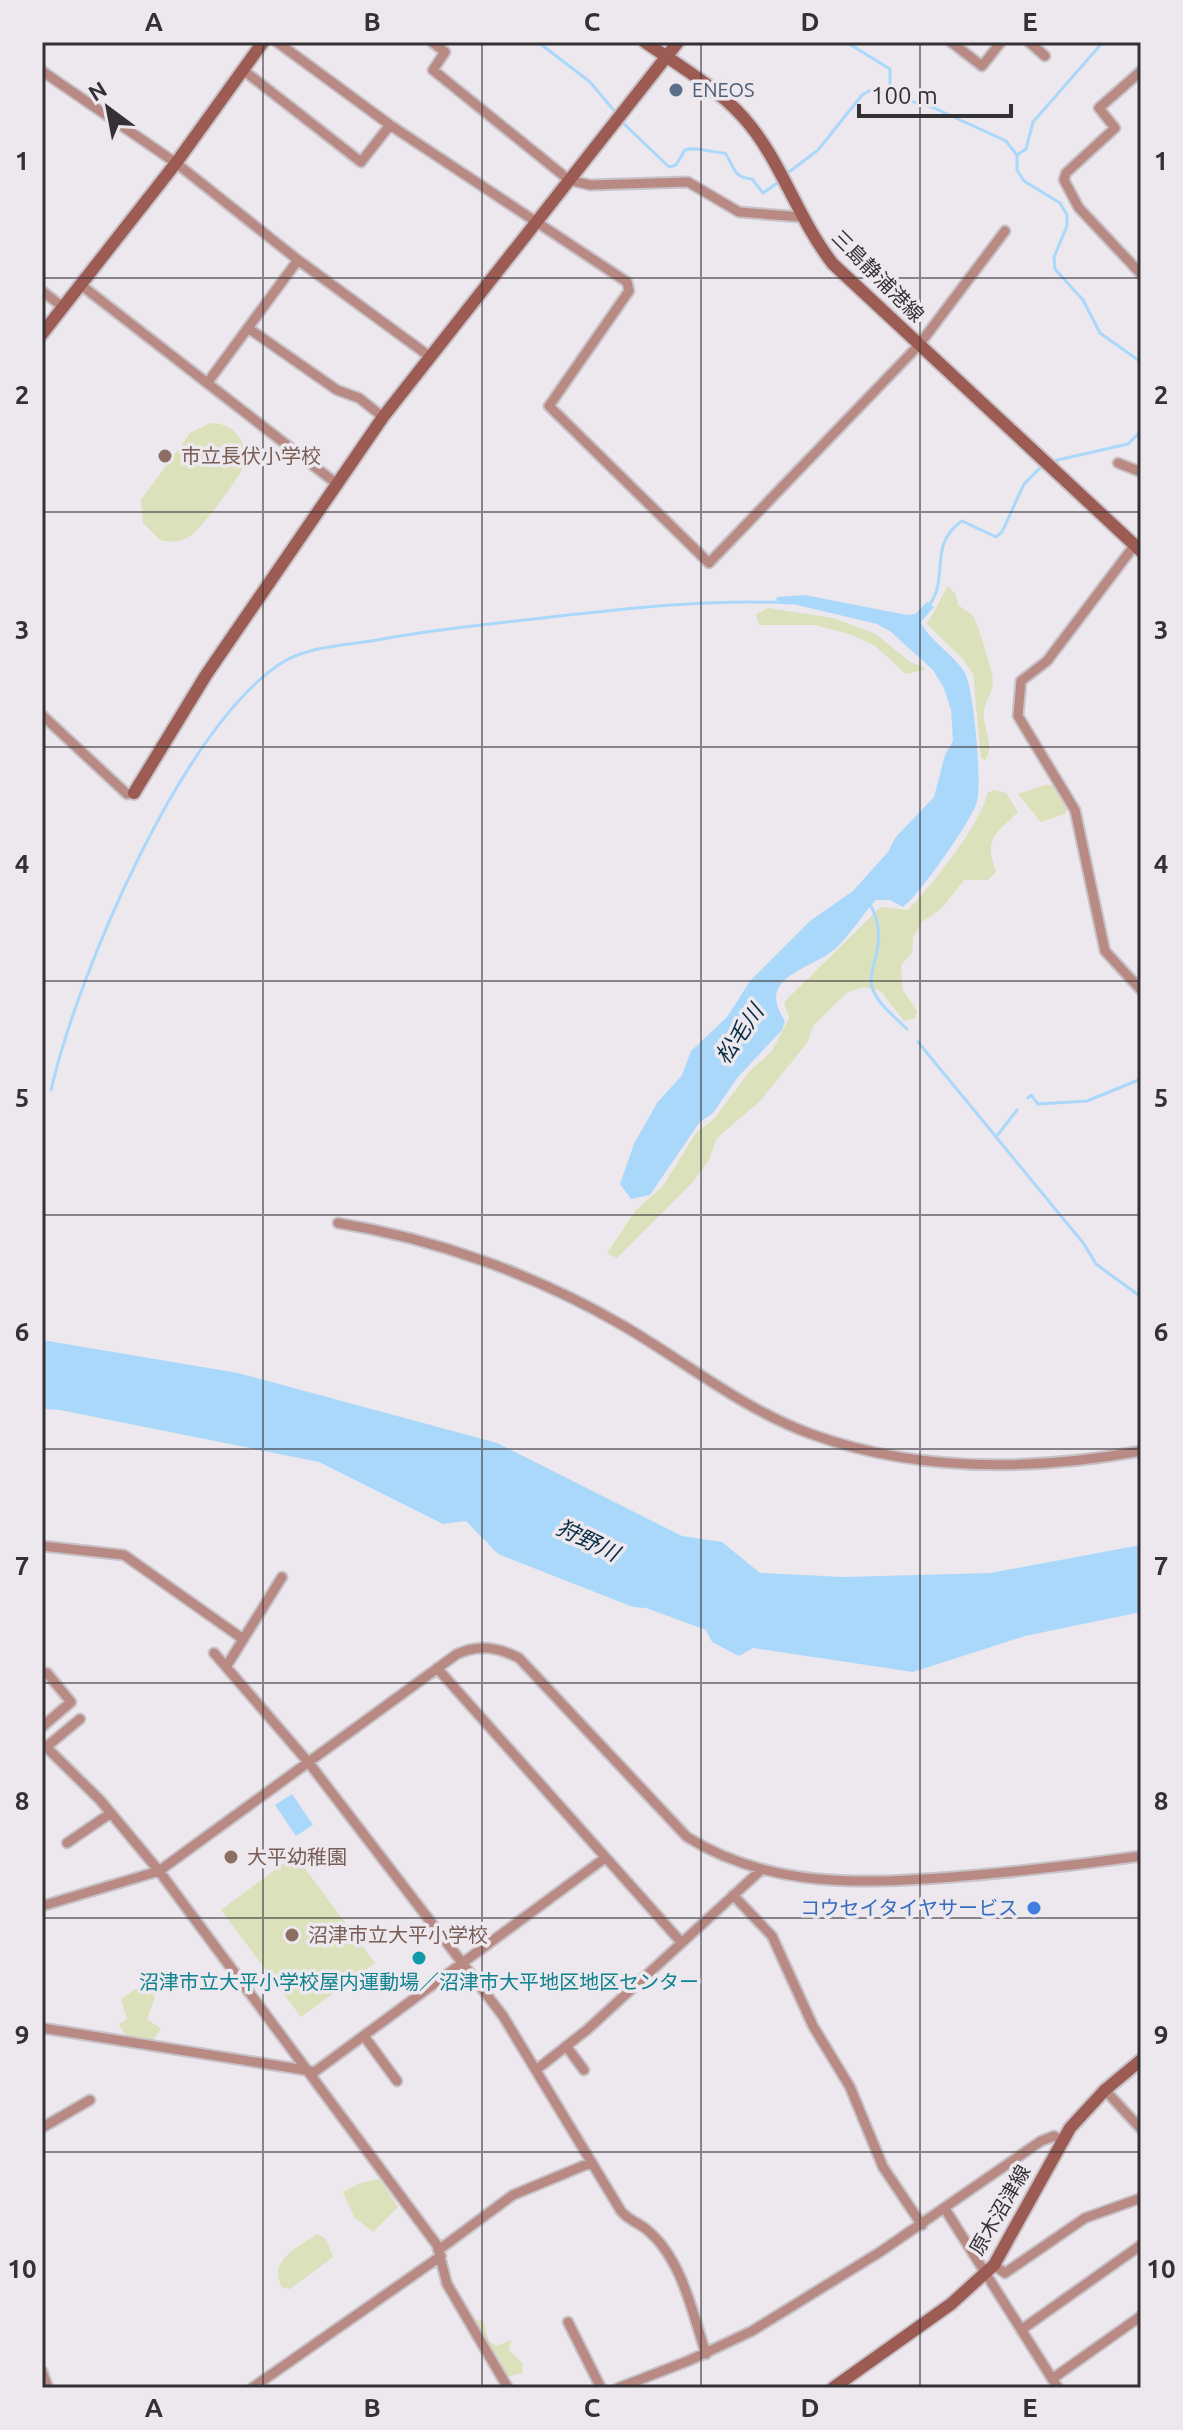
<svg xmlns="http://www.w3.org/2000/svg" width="1183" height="2430" viewBox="0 0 1183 2430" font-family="Ubuntu,'Noto Sans JP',sans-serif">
<rect width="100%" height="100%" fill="#ede7ee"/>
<path fill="#dbe1ba" d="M 210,423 C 232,422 250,442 244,465 C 239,479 202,528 190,536 C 181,542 170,543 160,540 L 143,523 L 141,500 L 190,433 Z
M 948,586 L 956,595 L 958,605 C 962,608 969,612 973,616 C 977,622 994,674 993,683 C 992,695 982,704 984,719 C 986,732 994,749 985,760 L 981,758 L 973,674 L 963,659 L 927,624 Z
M 768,608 L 833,618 L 876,634 L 910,662 L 926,669 L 906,674 L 874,645 L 849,634 L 815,625 L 759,625 L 756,614 Z
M 1045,785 L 1055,785 L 1068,806 L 1065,814 L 1041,822 L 1018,794 Z
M 994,790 L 1006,793 L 1018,812 C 994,836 984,837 996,872 L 988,880 L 964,880 L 941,909 L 922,922 L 913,938 L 912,953 L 901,965 L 903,990 L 917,1011 L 915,1018 L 904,1021 L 881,991 L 864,987 L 848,992 L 830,1009 L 813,1026 L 807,1043 L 761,1100 L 717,1138 L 709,1160 L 692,1183 L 617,1258 L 607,1253 L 636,1210 L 663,1186 L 696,1133 L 714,1119 L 749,1072 L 772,1051 L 789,1018 L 784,1002 L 881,907 L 908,910 C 928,891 984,820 987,793 Z
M 295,1855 L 375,1963 L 301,2017 L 221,1910 Z
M 143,1984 L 147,1984 L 155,1998 L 147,2019 L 161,2029 L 152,2041 C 138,2040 125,2040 119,2024 L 127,2019 L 121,1999 Z
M 380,2179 L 398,2207 L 373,2232 L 354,2217 L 343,2192 L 360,2183 Z
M 317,2234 L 326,2239 L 333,2257 L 290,2289 L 282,2287 C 267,2260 299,2247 317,2234 Z
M 475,2320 L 483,2321 L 489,2341 L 496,2346 L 511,2340 L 509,2350 L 523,2364 L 522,2373 L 506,2377 L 473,2322 Z"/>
<path fill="#aad8fb" d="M 805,595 L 907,615 L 915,614 L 927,602 L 934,607 L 921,622 C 926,637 957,658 965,673 C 974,690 982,784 977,802 C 972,820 918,897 903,907 L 890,900 L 876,900 C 862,915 851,934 836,948 C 813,970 754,975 785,1021 L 782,1030 L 738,1077 L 713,1113 L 699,1123 L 650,1195 L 631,1199 L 620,1184 L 634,1144 L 657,1103 L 682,1075 L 691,1051 L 727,1017 L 750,981 L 810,921 L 853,891 L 888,852 L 895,838 L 934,797 L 945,755 L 953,741 L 951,710 L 944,688 L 933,670 L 890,631 L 877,624 L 776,600 L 777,597 Z
M 42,1340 L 238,1373 L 497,1443 L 682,1536 L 722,1542 L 760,1573 L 844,1577 L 990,1573 L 1141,1545 L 1141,1612 L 1025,1636 L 913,1672 L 753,1648 L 739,1656 L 712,1642 L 706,1630 L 646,1608 L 633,1607 L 498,1554 L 466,1521 L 443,1524 L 319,1462 L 60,1410 L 42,1409 Z
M 292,1794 L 313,1825 L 296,1836 L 275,1805 Z"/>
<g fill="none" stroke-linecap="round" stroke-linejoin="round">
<path stroke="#aad8fb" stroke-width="3" d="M 538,42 L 590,82 L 617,114
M 846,42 L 890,69 L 890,94
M 621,121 L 669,167 L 676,165 L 685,150 C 697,146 712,153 725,153 C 735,167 732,177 752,179 L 763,193 L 780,181
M 1017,155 L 1026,149 L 1033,122 L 1103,42
M 785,175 L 818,150 L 862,95 L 871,90 L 932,107 L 1006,141 L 1017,155 L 1017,170 L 1024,181 L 1060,203 L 1067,215 L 1067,226 L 1054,257 L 1055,269 L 1083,300 L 1100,333 L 1141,362
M 1049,462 L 1128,444 L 1141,431
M 929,605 C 950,579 927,545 962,521 L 996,537 L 1002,532 L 1024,484 L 1042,466
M 870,904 C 892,944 864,969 873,990 C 879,1005 896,1018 907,1029
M 918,1042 L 1084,1244 L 1096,1264 L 1141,1297
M 51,1090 C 77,976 183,724 283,662 C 309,646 348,645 377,640 C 434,629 492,624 551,617 C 631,608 710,599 791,603
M 1028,1098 L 1031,1095 L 1038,1104 L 1087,1101 L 1141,1079
M 996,1137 L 1017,1110"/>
<defs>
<path id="street" d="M 277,42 L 390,125 L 627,282 L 629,291 L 549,406 L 709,563 L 919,345 L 1005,231
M 432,42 L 445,52 L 433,70 L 569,180 L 590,185 L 688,182 L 739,212 L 800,217
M 951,42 L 982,66 L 1001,42
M 1029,42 L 1045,56
M 243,70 L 361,162 L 390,125
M 42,71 L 176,163 L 298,260 L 429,356
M 1141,71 L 1099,108 L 1115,128 L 1066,173 L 1064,180 L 1079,208 L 1141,274
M 81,285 L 337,484
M 42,291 L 63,307
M 248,328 L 337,390 L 359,398 L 383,417
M 208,382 L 298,260
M 1118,463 L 1141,472
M 1134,546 L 1047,661 L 1021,681 L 1018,716 L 1075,810 L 1105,951 L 1141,990
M 42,715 L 127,794 L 134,793
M 338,1223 C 436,1239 536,1275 622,1325 C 684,1361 744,1410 811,1434 C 918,1473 1031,1471 1141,1451
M 42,1546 L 124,1555 L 243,1639
M 214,1653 L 309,1763 L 503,2016 L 621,2211 C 629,2221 638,2222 646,2229 C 682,2258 692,2312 706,2354
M 226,1667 L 282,1577
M 437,1668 L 681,1942
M 42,1675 L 47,1673 L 71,1702 L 42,1727
M 42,1743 L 100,1800 L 159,1871 L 437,2245 L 447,2284 L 508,2388
M 45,1748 L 80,1719
M 67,1843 L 111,1813
M 733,1895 L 772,1936 L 813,2026 L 850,2087 L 883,2167 L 922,2225
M 42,1906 L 159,1871 L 457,1654 C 479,1644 497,1647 519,1658 L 687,1837 C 769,1888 860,1884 953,1877 C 1016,1872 1078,1865 1141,1856
M 42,2028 L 311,2071
M 364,2036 L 397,2081
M 566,2046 L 584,2070
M 536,2070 L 588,2029 L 761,1870
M 313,2073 L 605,1858
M 1105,2090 L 1141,2129
M 45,2126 L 90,2100
M 945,2209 L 1058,2388
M 440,2249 L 513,2195 L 590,2163
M 994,2265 L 1005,2273 L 1085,2218 L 1141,2198
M 568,2322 L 601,2388
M 1021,2330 L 1141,2245
M 42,2371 L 48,2388
M 1052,2379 L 1141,2316
M 252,2388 L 441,2256
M 618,2388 L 688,2361 L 752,2331 L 880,2252 L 1041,2141 L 1054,2136 L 1063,2141"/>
<path id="secondary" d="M 645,42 C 678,65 716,87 743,117 C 781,159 797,218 833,264 L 1141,551
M 42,334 L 176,163 L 263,42
M 134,793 L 206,675 L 383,417 L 678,42
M 833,2388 L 951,2304 L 994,2265 L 1070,2128 L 1105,2090 L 1141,2060"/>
</defs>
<use href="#street" stroke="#c8c3c9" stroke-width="13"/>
<use href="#secondary" stroke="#c8c3c9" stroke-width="16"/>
<use href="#street" stroke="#b88a83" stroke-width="9"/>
<use href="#secondary" stroke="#9d5c53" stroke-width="12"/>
</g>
<path fill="none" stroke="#343134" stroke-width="2" stroke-opacity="0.55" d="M 263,42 L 263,2388M 482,42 L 482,2388M 701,42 L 701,2388M 920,42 L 920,2388M 42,278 L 1141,278M 42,512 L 1141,512M 42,747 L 1141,747M 42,981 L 1141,981M 42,1215 L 1141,1215M 42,1449 L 1141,1449M 42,1683 L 1141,1683M 42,1918 L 1141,1918M 42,2152 L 1141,2152"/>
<circle fill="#5c6f8a" stroke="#ede7ee" stroke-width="3" cx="676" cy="90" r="8"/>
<g fill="#8d6e63" stroke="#ede7ee" stroke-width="3">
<circle cx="165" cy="456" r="8"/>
<circle cx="231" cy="1857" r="8"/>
<circle cx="292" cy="1935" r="8"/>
</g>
<circle fill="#3f7fe0" stroke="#ede7ee" stroke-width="3" cx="1034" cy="1908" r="8"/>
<circle fill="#0f9aa8" stroke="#ede7ee" stroke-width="3" cx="419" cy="1958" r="8"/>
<g text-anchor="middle" stroke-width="7" stroke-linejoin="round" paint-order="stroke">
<g font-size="20" fill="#4e5e75" stroke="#ede7ee" text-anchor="start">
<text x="692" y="97">ENEOS</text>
</g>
<g font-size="20" fill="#343134" stroke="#ede7ee">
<text transform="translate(878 276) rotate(45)" y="7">三島静浦港線</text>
<text transform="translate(1000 2210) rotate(-60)" y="7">原木沼津線</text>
</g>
<g font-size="20" fill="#785e54" stroke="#ede7ee" text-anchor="start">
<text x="181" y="463">市立長伏小学校</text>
<text x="247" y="1864">大平幼稚園</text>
<text x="308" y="1942">沼津市立大平小学校</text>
</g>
<g font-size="20" fill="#366cbe" stroke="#ede7ee" text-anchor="end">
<text x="1018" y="1915">コウセイタイヤサービス</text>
</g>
<g font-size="20" fill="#0d838f" stroke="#ede7ee">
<text x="419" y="1989">沼津市立大平小学校屋内運動場／沼津市大平地区地区センター</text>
</g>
<g font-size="22" font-style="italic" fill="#062c43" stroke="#ede7ee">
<text transform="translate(739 1034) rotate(-55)" y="8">松毛川</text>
<text transform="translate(588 1540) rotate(26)" y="8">狩野川</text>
</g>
</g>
<rect width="1183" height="2430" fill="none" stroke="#ede7ee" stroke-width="88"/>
<g transform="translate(108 108) rotate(328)" stroke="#ede7ee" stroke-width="6" paint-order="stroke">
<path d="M0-6L14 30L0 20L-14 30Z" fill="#343134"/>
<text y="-12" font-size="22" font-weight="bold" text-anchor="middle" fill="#343134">N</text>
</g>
<path d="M859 104v12h152v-12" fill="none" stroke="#343134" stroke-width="4"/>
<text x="871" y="104" font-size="24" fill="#343134" stroke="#ede7ee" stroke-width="6" paint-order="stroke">100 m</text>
<rect x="44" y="44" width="1095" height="2342" fill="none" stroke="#343134" stroke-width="3"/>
<g font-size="26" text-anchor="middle" font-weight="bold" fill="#343134">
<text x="154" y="31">A</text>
<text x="372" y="31">B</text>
<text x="592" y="31">C</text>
<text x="810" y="31">D</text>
<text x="1030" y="31">E</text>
<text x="22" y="170">1</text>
<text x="1161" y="170">1</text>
<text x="22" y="404">2</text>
<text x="1161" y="404">2</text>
<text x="22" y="639">3</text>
<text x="1161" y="639">3</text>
<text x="22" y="873">4</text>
<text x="1161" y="873">4</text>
<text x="22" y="1107">5</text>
<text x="1161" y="1107">5</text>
<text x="22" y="1341">6</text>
<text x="1161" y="1341">6</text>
<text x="22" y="1575">7</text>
<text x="1161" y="1575">7</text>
<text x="22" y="1810">8</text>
<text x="1161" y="1810">8</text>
<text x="22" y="2044">9</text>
<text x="1161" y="2044">9</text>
<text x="22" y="2278">10</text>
<text x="1161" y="2278">10</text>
<text x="154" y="2417">A</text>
<text x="372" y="2417">B</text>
<text x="592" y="2417">C</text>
<text x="810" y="2417">D</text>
<text x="1030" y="2417">E</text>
</g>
</svg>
